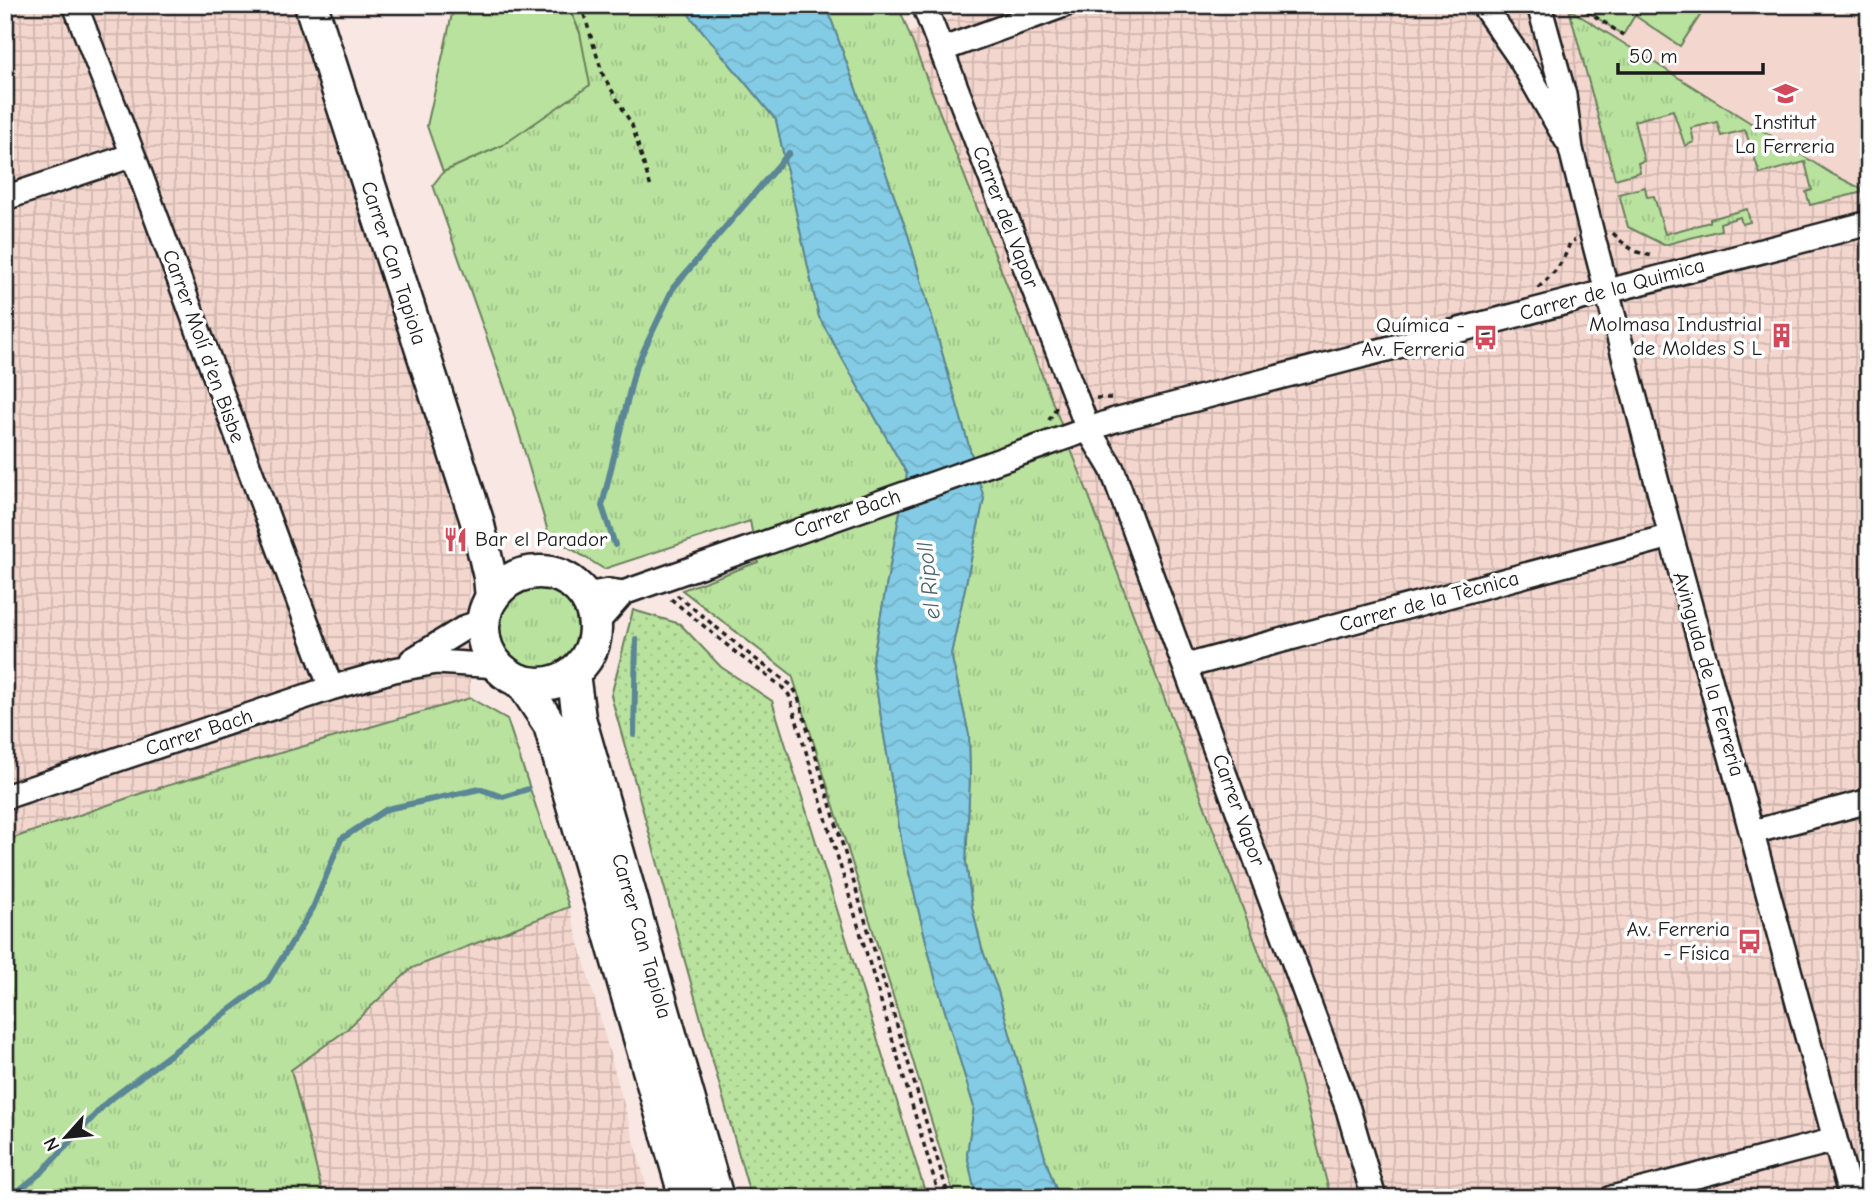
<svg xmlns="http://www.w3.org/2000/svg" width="1874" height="1203" viewBox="0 0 1874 1203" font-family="'Comic Neue',sans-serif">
<defs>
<pattern id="industrial-grid" width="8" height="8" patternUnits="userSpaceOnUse" patternTransform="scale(1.75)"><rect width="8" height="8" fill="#f3d6ce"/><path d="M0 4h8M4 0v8" fill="none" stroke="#d0b7b0"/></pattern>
<pattern id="grass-tufts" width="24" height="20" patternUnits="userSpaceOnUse" patternTransform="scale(1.75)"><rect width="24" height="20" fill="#b9e29e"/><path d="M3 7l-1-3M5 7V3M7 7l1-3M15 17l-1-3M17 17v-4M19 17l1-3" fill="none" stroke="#9ec188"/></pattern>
<pattern id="forest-firs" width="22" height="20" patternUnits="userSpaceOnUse" patternTransform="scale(1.75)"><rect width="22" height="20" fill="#b9e29e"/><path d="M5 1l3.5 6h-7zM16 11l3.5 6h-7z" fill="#9ec188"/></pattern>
<pattern id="park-dots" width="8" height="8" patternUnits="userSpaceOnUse" patternTransform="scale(1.75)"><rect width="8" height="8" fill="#b9e29e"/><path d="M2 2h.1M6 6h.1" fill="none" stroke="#9ec188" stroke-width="1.8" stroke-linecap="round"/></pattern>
<pattern id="water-waves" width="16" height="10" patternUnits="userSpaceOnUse" patternTransform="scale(1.75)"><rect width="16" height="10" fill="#84cce5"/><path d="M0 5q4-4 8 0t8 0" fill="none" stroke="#71afc4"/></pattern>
</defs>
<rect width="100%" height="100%" fill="#f8e7e2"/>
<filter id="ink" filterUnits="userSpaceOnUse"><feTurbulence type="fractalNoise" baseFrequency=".0143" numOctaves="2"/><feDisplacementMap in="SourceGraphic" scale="14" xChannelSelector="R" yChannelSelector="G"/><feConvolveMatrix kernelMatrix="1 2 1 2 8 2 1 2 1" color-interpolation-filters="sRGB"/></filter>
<g filter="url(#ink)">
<path fill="#f3d6ce" d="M 1568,5 L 1869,5 L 1869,180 L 1845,186 Z"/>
<path fill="url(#industrial-grid)" d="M 5,5 L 302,5 L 476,549 L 469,574 L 470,698 L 142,793 L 5,841 Z
M 993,5 L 1568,5 L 1842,188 L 1869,181 L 1869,1198 L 1331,1198 L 1284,1019 L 907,33 Z
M 569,907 L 650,1198 L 324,1198 L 291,1070 L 345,1031 L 412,968 Z"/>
<path fill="url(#grass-tufts)" stroke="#6a7f5d" stroke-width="2" d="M 568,5 L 685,5 L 690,16 L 776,120 L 819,317 L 907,474 L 872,663 L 902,844 L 936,981 L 974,1107 L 967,1154 L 976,1198 L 955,1198 L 855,872 L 792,675 L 682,590 L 758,562 L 750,521 L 604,569 L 549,535 L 513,412 L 433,185 L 443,172 L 503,145 L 580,33 Z
M 826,5 L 898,5 L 1089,496 L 1284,1019 L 1331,1198 L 1059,1198 L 1046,1161 L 997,988 L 982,949 L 972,907 L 966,862 L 970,777 L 969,735 L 951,654 L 984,498 L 908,235 Z
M 1569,9 L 1832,174 L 1862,189 L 1863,192 L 1810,205 L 1806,192 L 1812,190 L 1805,162 L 1760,174 L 1745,130 L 1721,136 L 1717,122 L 1691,128 L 1694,142 L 1685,146 L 1673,110 L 1634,121 L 1644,161 L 1638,163 L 1640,172 L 1615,179 Z
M 1645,187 L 1647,197 L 1654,196 L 1665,234 L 1710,222 L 1710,219 L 1747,209 L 1750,222 L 1742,224 L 1740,217 L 1720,223 L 1721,230 L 1664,245 L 1628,227 L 1619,194 Z
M493 629a46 46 0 1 1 92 0a46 46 0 1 1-92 0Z
M 470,698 L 507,719 L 569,907 L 412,968 L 345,1031 L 291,1070 L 324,1198 L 5,1198 L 5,841 L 142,793 Z"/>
<path fill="url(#forest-firs)" stroke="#6a7f5d" stroke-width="2" d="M 1578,5 L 1641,5 L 1623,35 Z"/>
<path fill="url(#park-dots)" stroke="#6a7f5d" stroke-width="2" d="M 633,610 L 680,624 L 721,667 L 772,701 L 927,1198 L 751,1198 L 611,696 Z"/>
<path fill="#b9e29e" stroke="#6a7f5d" stroke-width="2" d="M 454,5 L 568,5 L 580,33 L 590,85 L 503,145 L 443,172 L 427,126 Z
M 1645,5 L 1707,5 L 1680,46 L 1637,17 Z"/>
<path fill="url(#water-waves)" stroke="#5a8695" stroke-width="2" d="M 685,5 L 826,5 L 908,235 L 984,498 L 951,654 L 969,735 L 970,777 L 966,862 L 972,907 L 982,949 L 997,988 L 1046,1161 L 1059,1198 L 976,1198 L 967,1154 L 974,1107 L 936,981 L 902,844 L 872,663 L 907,474 L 819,317 L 776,120 L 690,16 Z"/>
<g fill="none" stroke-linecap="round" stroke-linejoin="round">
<path stroke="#5a8695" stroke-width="6" d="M 615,545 L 602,506 L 635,369 L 673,288 L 789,153
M 634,735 L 636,639
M 9,1198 L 42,1172 L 107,1102 L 268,981 L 313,908 L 341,839 L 387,809 L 480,789 L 503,797 L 528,789"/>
<defs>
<path id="street" d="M 75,5 L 133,155 L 331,688
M 924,5 L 1088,429 L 1112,469 L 1348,1109 L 1374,1198
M 1483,5 L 1519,57 L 1566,139
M 1539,5 L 1564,95 L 1571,149 L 1592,234 L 1671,536 L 1851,1198
M 941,50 L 1064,5
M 5,198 L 133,155
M 585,595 L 608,591 L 623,593 L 1115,420 L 1869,223
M 595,625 L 623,593
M 412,660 L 466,627 L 484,621
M 1186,666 L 1671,536
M 5,797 L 331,688 L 394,670 L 436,662 L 498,666
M 1753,832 L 1869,801
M 1612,1198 L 1835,1140"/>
<path id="secondary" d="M 311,5 L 477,521 L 490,577 L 492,598
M483 628a56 56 0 1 1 112 0a56 56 0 1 1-112 0Z
M 573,674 L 579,718 L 717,1198
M 522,682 L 550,725 L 686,1198"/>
</defs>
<use href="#street" stroke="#1c1c1c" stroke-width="28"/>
<use href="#secondary" stroke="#1c1c1c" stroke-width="37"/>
<path stroke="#1c1c1c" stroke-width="3.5" stroke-dasharray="5 5" stroke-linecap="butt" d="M 581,5 L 603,75 L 632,125 L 651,188
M 1578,5 L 1623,35
M 1613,233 C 1625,246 1636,254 1654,256
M 1538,288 C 1554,273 1564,263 1570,242 L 1575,240
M 1096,398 L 1113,398
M 1049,420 L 1057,406
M467 630a71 71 0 1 1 142 0a71 71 0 1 1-142 0Z
M 677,595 L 745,651 L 791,685 L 797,694 L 949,1198
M 671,599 L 739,655 L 781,686 L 789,695 L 940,1198"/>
<use href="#street" stroke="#fff" stroke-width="23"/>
<use href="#secondary" stroke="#fff" stroke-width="32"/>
</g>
</g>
<defs>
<symbol id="school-bare" viewBox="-9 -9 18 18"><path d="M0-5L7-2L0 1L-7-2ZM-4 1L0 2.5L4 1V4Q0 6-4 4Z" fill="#d1495b" stroke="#fff" stroke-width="2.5" paint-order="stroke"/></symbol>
<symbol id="building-bare" viewBox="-9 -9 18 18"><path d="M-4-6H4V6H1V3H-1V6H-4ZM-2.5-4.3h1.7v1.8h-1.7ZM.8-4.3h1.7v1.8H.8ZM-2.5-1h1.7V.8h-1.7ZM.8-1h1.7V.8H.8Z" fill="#d1495b" stroke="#fff" stroke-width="2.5" paint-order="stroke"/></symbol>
<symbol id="bus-bare" viewBox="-9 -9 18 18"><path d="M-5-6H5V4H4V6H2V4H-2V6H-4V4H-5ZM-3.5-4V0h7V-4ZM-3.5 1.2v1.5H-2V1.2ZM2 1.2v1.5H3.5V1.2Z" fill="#d1495b" stroke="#fff" stroke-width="2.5" paint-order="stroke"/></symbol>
<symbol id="restaurant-bare" viewBox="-9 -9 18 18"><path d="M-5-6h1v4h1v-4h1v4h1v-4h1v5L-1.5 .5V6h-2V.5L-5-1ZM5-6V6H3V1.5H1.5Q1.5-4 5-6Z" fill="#d1495b" stroke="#fff" stroke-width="2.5" paint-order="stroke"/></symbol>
</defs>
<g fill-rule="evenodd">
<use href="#school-bare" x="1768" y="76" width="35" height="35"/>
<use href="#building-bare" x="1764" y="318" width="35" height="35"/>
<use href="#bus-bare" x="1468" y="320" width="35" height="35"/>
<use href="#restaurant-bare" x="438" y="522" width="35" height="35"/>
<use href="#bus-bare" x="1732" y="924" width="35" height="35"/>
</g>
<g text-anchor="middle" stroke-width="7" stroke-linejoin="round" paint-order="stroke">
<g font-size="21" fill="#1c1c1c" stroke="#fff" text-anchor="end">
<text x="1785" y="129" text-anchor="middle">Institut<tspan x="1785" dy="24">La Ferreria</tspan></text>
<text x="1762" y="331">Molmasa Industrial<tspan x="1762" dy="24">de Moldes S L</tspan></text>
<text x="1465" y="332">Química -<tspan x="1465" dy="24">Av. Ferreria</tspan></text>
<text x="475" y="546" text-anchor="start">Bar el Parador</text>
<text x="1730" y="936">Av. Ferreria<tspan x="1730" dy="24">- Física</tspan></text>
</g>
<g font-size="21" fill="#1c1c1c" stroke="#fff">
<text transform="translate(1006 217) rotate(69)" y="7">Carrer del Vapor</text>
<text transform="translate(394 263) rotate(72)" y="7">Carrer Can Tapiola</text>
<text transform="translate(1612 289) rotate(-15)" y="7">Carrer de la Quimica</text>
<text transform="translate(204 346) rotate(70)" y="7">Carrer Molí d'en Bisbe</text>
<text transform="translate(847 513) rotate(-19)" y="7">Carrer Bach</text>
<text transform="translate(1429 601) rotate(-15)" y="7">Carrer de la Tècnica</text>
<text transform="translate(1709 674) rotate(74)" y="7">Avinguda de la Ferreria</text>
<text transform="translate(199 732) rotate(-18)" y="7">Carrer Bach</text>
<text transform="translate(1239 810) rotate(70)" y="7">Carrer Vapor</text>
<text transform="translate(642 936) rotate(74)" y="7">Carrer Can Tapiola</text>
</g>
<g font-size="23" font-style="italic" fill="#46626c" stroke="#fff">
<text transform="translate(928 581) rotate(-96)" y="8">el Ripoll</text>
</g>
</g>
<rect width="1874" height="1203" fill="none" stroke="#fff" stroke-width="28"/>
<rect x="14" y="14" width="1846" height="1175" fill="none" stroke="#1c1c1c" stroke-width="2.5" filter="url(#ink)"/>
<g transform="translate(66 1137) rotate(243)" stroke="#ffffff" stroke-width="5" paint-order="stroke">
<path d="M0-5L12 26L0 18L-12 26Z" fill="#1c1c1c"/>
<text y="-10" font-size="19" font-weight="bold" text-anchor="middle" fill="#1c1c1c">N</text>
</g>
<path d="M1618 63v10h145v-10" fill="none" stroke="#1c1c1c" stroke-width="3.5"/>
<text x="1629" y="63" font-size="21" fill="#1c1c1c" stroke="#ffffff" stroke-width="5" paint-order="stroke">50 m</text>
</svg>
